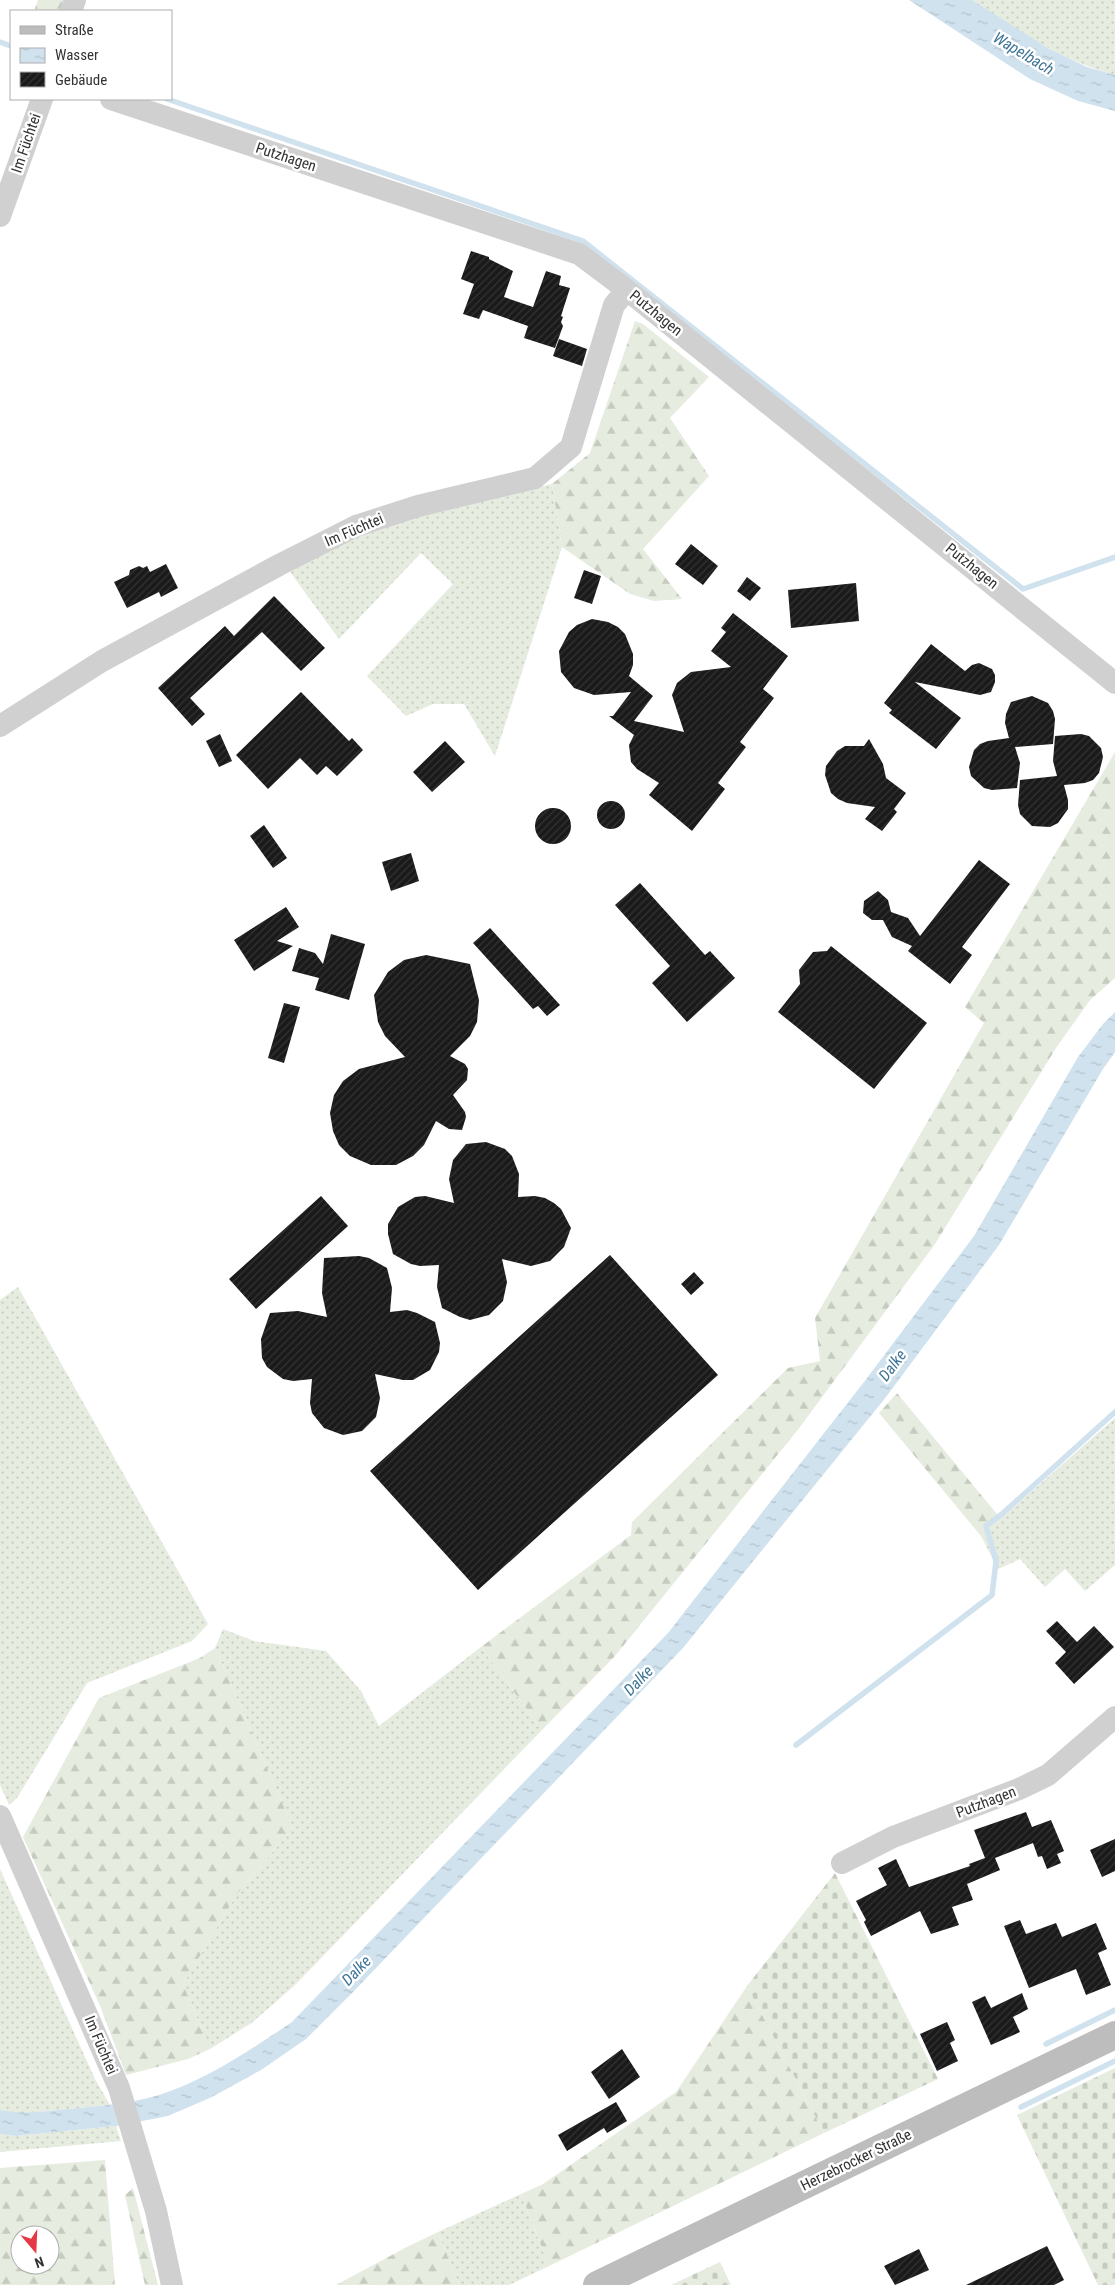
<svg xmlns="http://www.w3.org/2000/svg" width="1115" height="2285" viewBox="0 0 1115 2285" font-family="'Roboto Condensed',sans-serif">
<defs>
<pattern id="grass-dots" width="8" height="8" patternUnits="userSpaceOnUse" patternTransform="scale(1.25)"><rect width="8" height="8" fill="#e6ecdf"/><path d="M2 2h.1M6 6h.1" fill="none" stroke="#c6cbc0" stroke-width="1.8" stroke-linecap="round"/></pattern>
<pattern id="forest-firs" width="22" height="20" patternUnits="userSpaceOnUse" patternTransform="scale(1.25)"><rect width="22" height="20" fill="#e6ecdf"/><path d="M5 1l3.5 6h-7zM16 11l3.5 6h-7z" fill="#c6cbc0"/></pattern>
<pattern id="cemetery-stones" width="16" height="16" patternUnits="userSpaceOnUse" patternTransform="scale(1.25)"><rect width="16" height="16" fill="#e6ecdf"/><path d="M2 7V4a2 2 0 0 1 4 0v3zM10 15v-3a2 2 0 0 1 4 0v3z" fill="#c6cbc0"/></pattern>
<pattern id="water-ripples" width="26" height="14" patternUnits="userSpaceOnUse" patternTransform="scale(1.25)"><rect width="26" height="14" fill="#cfe2ee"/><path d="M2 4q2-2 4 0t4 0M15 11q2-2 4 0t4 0" fill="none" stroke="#b2c2cd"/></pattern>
<pattern id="building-hatch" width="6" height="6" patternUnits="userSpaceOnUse" patternTransform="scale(1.25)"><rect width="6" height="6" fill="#1a1a1a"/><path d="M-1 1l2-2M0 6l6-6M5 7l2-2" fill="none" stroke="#333"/></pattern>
</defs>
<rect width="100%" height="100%" fill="#fff"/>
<path fill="url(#grass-dots)" d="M 972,0 L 1115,0 L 1115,75 C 1062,61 1017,30 972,0 Z
M 552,484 L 562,547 L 495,756 L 464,704 L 433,704 L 406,716 L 367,676 L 453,584 L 421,553 L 339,639 L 290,572 L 361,532 L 420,514 Z
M 18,1287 L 208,1624 L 192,1641 L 87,1683 L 17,1798 L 9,1805 L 0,1785 L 0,1300 Z
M 1115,1418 L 1115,1565 L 1085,1591 L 1065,1569 L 1045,1587 L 1020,1559 L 998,1569 L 981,1536 Z
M 223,1629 L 254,1641 L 326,1651 L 361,1691 L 379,1726 L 481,1647 L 542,1730 L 295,1985 L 253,2022 L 210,2049 L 183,1984 L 237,1894 L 293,1828 L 215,1648 Z
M 0,1869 L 95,2079 L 110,2105 L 16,2114 L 0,2110 Z
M 116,2126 L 121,2141 L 0,2152 L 0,2134 L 16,2136 Z
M 521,2194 L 549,2266 L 509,2285 L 459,2285 L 438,2232 Z"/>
<path fill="url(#forest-firs)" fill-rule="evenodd" d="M 38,0 L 64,0 L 60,11 L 34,11 Z
M 635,321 L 643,324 L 709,377 L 670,418 L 709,476 L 643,549 L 682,599 L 654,601 L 630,594 L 562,547 L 552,484 L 590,453 Z
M 1115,752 L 1115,978 L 1090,1000 L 1056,1048 L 935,1244 L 800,1427 L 615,1656 L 542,1730 L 481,1647 L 631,1535 L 632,1522 L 788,1368 L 820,1361 L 815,1318 L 984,1023 L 965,1007 Z
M 897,1393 L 1001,1519 L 981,1536 L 879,1413 Z
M 215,1648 L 293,1828 L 237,1894 L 183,1984 L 210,2049 L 188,2059 L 126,2075 L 101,2008 L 23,1837 L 99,1698 L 200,1658 Z
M 747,1986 L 824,2133 L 549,2266 L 521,2194 L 543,2184 L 676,2092 Z
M 105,2160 L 115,2285 L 0,2285 L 0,2168 ZM 20,2235 L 50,2235 L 50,2265 L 20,2265 Z
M 133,2188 L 158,2285 L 145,2285 L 125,2195 Z
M 438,2232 L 459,2285 L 336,2285 L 405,2248 Z"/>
<path fill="url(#cemetery-stones)" d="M 835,1873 L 938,2079 L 824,2133 L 747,1986 Z
M 1115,2068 L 1115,2285 L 1098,2285 L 1017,2115 Z
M 720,2262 L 731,2285 L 671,2285 Z"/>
<path fill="url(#water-ripples)" d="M 909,0 L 972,0 L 1048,48 L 1087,67 L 1115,75 L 1115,111 L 1078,101 L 1030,79 Z
M 1115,1012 L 1115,1052 L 1103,1069 L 999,1245 L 886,1397 L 683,1648 L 353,1992 L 306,2039 L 261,2070 L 212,2097 L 168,2116 L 116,2126 L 16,2136 L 0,2134 L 0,2110 C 22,2115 45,2111 68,2109 C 98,2106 130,2104 159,2095 C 207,2080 250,2050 292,2022 L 668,1633 L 864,1382 L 974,1236 L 1078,1057 L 1103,1024 Z"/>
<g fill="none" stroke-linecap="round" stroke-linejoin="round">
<path stroke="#cfe2ee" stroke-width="5.5" d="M 0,42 L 11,46
M 167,99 L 583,241 L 1023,589 L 1115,557
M 796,1745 L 992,1595 L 996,1561 L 986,1526 L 1002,1514 L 1115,1412
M 1046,2044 L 1115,2010
M 1021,2107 L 1115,2061"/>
</g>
<path fill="url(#building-hatch)" d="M 471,251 L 489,257 L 489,259 L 513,271 L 504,297 L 533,307 L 546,271 L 561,276 L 559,285 L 570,288 L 561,316 L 563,317 L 561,322 L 563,326 L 555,348 L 524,338 L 528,326 L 483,310 L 479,319 L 463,314 L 474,284 L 461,279 Z
M 559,339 L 587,349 L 582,366 L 553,356 Z
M 691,544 L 718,566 L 703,585 L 675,564 Z
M 166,564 L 178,588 L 161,597 L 159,592 L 127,608 L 114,582 L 129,575 L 130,570 L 139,566 L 143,568 L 147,566 L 150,572 Z
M 584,570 L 601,576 L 592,604 L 574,598 Z
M 747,577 L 761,588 L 750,601 L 737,591 Z
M 856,583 L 859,621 L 791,628 L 788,590 Z
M 274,596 L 325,648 L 301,671 L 262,632 L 190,698 L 205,714 L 192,726 L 158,688 L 225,626 L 234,636 Z
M 733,613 L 788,656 L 763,689 L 774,698 L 740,742 L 746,747 L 718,783 L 725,789 L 692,831 L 649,795 L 659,783 L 637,769 L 631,762 L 629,745 L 634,735 L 609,716 L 613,716 L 631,692 L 594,695 L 574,688 L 561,672 L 559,651 L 569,632 L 577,625 L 592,619 L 608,622 L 618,627 L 625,634 L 633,654 L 633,665 L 629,676 L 653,696 L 634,721 L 684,732 L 672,695 L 677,683 L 691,672 L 731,667 L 711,651 L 726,632 L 721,628 Z
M 931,644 L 965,671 L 972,665 L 979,663 L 992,669 L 995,675 L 995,682 L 991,692 L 980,695 L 915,682 L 961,718 L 936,749 L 889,713 L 892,710 L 884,703 Z
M 301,692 L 349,741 L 352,738 L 363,750 L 337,776 L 326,766 L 317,775 L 300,758 L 268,789 L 236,755 Z
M 1032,696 L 1048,703 L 1053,711 L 1055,719 L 1053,744 L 1015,747 L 1020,763 L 1017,788 L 992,790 L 984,788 L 971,776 L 969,767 L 974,750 L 980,744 L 988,741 L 1009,738 L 1005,723 L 1006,714 L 1011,702 Z
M 220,734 L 232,761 L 219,767 L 206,741 Z
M 1081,734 L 1089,736 L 1101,748 L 1103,757 L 1099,773 L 1093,780 L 1085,783 L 1064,785 L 1068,800 L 1068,809 L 1058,823 L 1050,827 L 1032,826 L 1020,814 L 1018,805 L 1020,780 L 1057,776 L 1053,761 L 1055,736 Z
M 869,739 L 883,764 L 886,778 L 906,793 L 894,809 L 897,812 L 882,831 L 865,819 L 875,807 L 847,803 L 838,799 L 831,793 L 825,775 L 826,766 L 837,751 L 845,746 L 864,746 Z
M 445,741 L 465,762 L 432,792 L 413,772 Z
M597 815a14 14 0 1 1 28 0a14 14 0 1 1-28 0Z
M535 826a18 18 0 1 1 36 0a18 18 0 1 1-36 0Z
M 264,825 L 287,858 L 273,868 L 250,836 Z
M 411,853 L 419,881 L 391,891 L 382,862 Z
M 979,860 L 1010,884 L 962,947 L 972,955 L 950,984 L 908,951 L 912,946 L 892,937 L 883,920 L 872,920 L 863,913 L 864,901 L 878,891 L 888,900 L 891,912 L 908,918 L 920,936 Z
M 640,883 L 705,955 L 710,951 L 735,978 L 687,1022 L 652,983 L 670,966 L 615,905 Z
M 286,907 L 299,927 L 277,941 L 293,946 L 254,971 L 234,940 Z
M 490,928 L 560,1005 L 547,1016 L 538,1006 L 533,1009 L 473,943 Z
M 331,934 L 365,944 L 349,1000 L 315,990 L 319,978 L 292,971 L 299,948 L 315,953 L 323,964 Z
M 831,946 L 927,1023 L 874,1089 L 778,1012 L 800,984 L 799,970 L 813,952 L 827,951 Z
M 426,955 L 470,964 L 479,1000 L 477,1022 L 470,1036 L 450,1056 L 465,1064 L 468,1069 L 467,1080 L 453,1095 L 465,1112 L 466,1117 L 462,1130 L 449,1129 L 436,1121 L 424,1145 L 413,1156 L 396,1165 L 371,1165 L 350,1156 L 339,1145 L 333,1131 L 330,1113 L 334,1095 L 343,1081 L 359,1069 L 405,1057 L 385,1036 L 378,1022 L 374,995 L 388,972 L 404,960 Z
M 284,1003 L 300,1007 L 284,1063 L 268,1058 Z
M 486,1142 L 505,1149 L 512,1156 L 519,1174 L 518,1197 L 535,1196 L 545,1198 L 554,1203 L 561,1209 L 571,1228 L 564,1247 L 550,1261 L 531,1266 L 502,1259 L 507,1282 L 503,1301 L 489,1315 L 470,1320 L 460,1317 L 442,1308 L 437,1287 L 439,1265 L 420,1266 L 411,1264 L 393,1254 L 388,1234 L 388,1224 L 398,1207 L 415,1197 L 425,1196 L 454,1203 L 449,1179 L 453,1160 L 466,1144 Z
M 321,1196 L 348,1226 L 256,1309 L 229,1279 Z
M 610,1255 L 718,1375 L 478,1590 L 370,1471 Z
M 359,1256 L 369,1258 L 387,1268 L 392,1288 L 390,1312 L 407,1310 L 417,1313 L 435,1322 L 440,1343 L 439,1352 L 430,1370 L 413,1380 L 403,1380 L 375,1374 L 380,1398 L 376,1417 L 362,1431 L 343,1435 L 324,1428 L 312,1413 L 310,1403 L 312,1379 L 293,1381 L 283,1379 L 267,1367 L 262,1358 L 261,1339 L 270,1313 L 298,1311 L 327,1317 L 322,1293 L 324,1258 Z
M 694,1272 L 704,1283 L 691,1295 L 681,1284 Z
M 1057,1621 L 1077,1642 L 1094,1626 L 1114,1647 L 1074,1684 L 1055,1663 L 1066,1652 L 1046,1631 Z
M 1026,1812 L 1032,1827 L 1051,1820 L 1064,1851 L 1057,1854 L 1061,1863 L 1047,1869 L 1042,1856 L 1038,1857 L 1033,1843 L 995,1858 L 1000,1870 L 967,1884 L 973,1900 L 952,1907 L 959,1925 L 931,1934 L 920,1911 L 871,1936 L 864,1922 L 866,1920 L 856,1901 L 887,1885 L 878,1868 L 896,1859 L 909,1887 L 970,1866 L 969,1864 L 985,1858 L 974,1830 Z
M 1115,1839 L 1115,1871 L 1102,1877 L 1090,1850 Z
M 1020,1920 L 1026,1934 L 1056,1923 L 1062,1937 L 1096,1923 L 1107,1949 L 1098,1953 L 1111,1985 L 1086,1995 L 1076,1969 L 1029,1988 L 1004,1926 Z
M 1022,1993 L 1028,2009 L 1013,2017 L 1020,2032 L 991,2045 L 972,2002 L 985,1996 L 991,2008 Z
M 947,2022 L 955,2040 L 950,2043 L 958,2061 L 937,2071 L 920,2034 Z
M 622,2049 L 640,2077 L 609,2099 L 591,2072 Z
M 616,2102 L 627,2121 L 607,2133 L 604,2128 L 567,2151 L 558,2135 Z
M 1047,2246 L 1064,2280 L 1054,2285 L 966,2285 Z
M 919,2249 L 929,2270 L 895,2285 L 884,2266 Z"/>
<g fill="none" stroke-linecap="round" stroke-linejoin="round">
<path stroke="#d0d0d0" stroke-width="22" d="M 71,11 L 75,0
M 111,99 L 579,254 L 627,290 L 1115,683
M 0,216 L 42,99
M 0,726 L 102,661 L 279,565 L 356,526 L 418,506 L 535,478 L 571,447 L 614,305 L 627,290
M 0,1816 L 119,2088 L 156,2211 L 172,2285
M 842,1863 L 893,1837 L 1019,1789 L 1048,1775 L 1115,1717"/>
<path stroke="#bdbdbd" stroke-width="28" d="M 597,2285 L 1115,2035"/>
</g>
<g text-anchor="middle" stroke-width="5" stroke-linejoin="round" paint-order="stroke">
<g font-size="15" fill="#333" stroke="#fff">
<text transform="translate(26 143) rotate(-71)" y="5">Im Füchtei</text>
<text transform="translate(286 157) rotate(18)" y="5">Putzhagen</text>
<text transform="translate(656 313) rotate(39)" y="5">Putzhagen</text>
<text transform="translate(354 530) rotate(-23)" y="5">Im Füchtei</text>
<text transform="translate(972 566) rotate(39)" y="5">Putzhagen</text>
<text transform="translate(986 1802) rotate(-21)" y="5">Putzhagen</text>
<text transform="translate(101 2045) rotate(67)" y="5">Im Füchtei</text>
<text transform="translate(856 2160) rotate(-26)" y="5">Herzebrocker Straße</text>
</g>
<g font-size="16" font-style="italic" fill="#3f7597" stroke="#fff">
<text transform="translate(1024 53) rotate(31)" y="6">Wapelbach</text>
<text transform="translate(892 1365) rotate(-53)" y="6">Dalke</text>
<text transform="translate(638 1680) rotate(-46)" y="6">Dalke</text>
<text transform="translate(356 1970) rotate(-46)" y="6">Dalke</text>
</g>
</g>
<rect x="10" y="10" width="162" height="90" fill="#ffffff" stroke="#adadad"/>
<rect x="20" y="26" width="25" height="8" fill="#bdbdbd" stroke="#adadad"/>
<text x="55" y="35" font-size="15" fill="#333333">Straße</text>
<rect x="20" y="48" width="25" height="15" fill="url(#water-ripples)" stroke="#adadad"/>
<text x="55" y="60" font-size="15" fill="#333333">Wasser</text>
<rect x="20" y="72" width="25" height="15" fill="url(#building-hatch)" stroke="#adadad"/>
<text x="55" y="85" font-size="15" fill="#333333">Gebäude</text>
<g transform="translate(35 2250) rotate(161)"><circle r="24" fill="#ffffff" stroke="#adadad"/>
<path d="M0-4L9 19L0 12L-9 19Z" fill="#e63946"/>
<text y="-8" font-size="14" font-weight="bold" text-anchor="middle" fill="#333333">N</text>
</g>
</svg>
